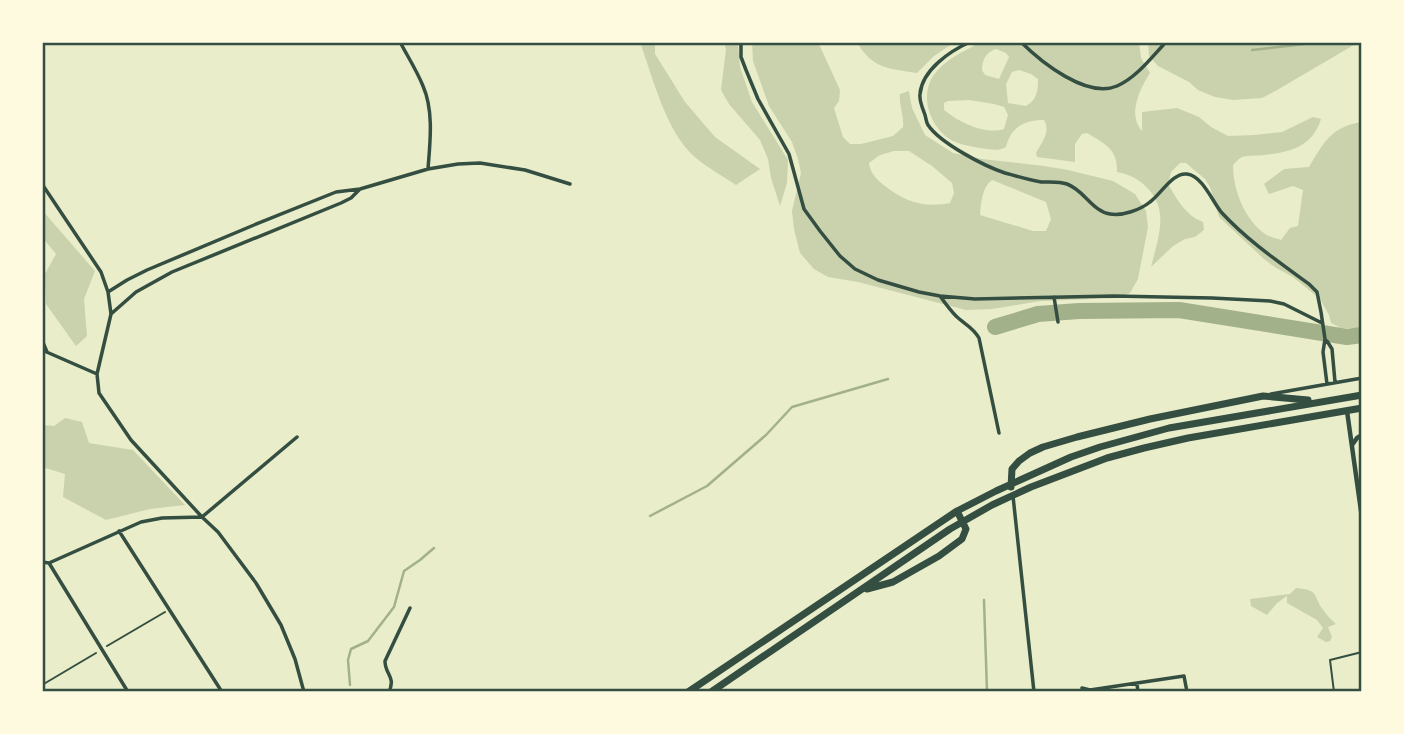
<svg xmlns="http://www.w3.org/2000/svg" width="1404" height="734" viewBox="0 0 1404 734" font-family="Jost,sans-serif">
<rect width="100%" height="100%" fill="#e9edc9"/>
<path fill="#cad2ad" fill-rule="evenodd" d="M 640,42 L 655,42 L 655,54 L 685,102 L 715,137 L 760,169 L 736,185 C 723,176 708,168 696,158 C 666,133 653,78 640,42 Z
M 724,42 L 738,42 L 740,67 L 752,102 L 788,160 L 787,183 L 780,206 L 771,178 L 768,159 L 760,140 L 729,104 L 721,90 L 726,50 Z
M 752,42 L 818,42 L 840,90 L 839,101 L 834,108 L 843,137 L 850,144 L 861,144 L 893,136 L 903,127 C 904,115 899,105 900,94 L 909,91 L 912,108 L 925,135 L 953,153 L 982,159 L 1044,166 L 1068,170 L 1113,181 L 1135,194 L 1146,211 L 1148,227 L 1138,279 L 1130,293 L 1117,298 L 1041,301 L 992,309 L 966,310 L 858,282 L 828,277 L 814,269 L 800,253 L 794,229 L 792,211 L 801,173 L 798,159 L 792,142 L 769,106 L 753,61 ZM 894,151 L 909,151 L 932,166 L 952,183 L 954,193 L 950,203 C 924,208 905,202 885,186 C 877,180 870,173 869,163 L 880,155 ZM 992,180 L 1046,202 L 1051,219 L 1046,231 L 1033,231 L 980,215 C 981,203 982,187 992,180 Z
M 857,42 L 955,42 L 934,56 L 917,73 C 889,68 873,70 857,42 Z
M 982,42 L 1139,42 L 1141,58 L 1150,73 C 1140,89 1127,114 1142,131 L 1142,112 L 1177,108 L 1199,117 L 1211,127 L 1228,136 L 1255,135 L 1282,132 L 1313,117 L 1321,119 C 1312,147 1291,152 1264,155 C 1258,156 1248,155 1242,157 C 1238,159 1236,162 1233,165 C 1233,189 1244,219 1265,234 C 1269,237 1276,238 1281,240 L 1290,228 L 1298,226 L 1303,190 L 1293,186 L 1269,194 L 1264,184 L 1284,169 L 1309,167 C 1324,142 1331,127 1362,122 L 1362,328 L 1341,328 L 1331,323 L 1329,315 L 1320,299 L 1293,277 L 1276,268 L 1264,259 L 1219,217 L 1210,187 L 1205,179 L 1186,163 L 1180,163 L 1171,172 L 1168,184 C 1177,199 1185,215 1203,222 L 1204,230 L 1195,237 L 1185,239 L 1173,246 L 1151,267 C 1157,242 1169,213 1150,191 C 1142,181 1130,174 1117,172 C 1118,149 1105,144 1087,133 L 1082,134 L 1075,144 L 1075,162 L 1037,157 L 1036,153 C 1042,142 1051,132 1044,120 C 1024,120 1011,127 1006,147 C 997,152 989,149 979,148 C 971,146 961,145 953,141 C 931,129 919,98 933,76 C 945,59 964,51 982,42 ZM 996,49 L 1006,53 L 1009,57 L 999,79 L 985,75 L 982,70 C 982,60 986,52 996,49 ZM 1019,70 L 1031,74 L 1038,79 C 1038,91 1037,100 1026,106 L 1008,103 L 1006,84 L 1012,72 ZM 969,100 L 994,104 L 1004,107 L 1008,115 L 1004,129 C 984,135 959,122 944,110 L 944,103 L 948,101 Z
M 1148,42 L 1359,42 L 1277,90 L 1262,98 L 1233,100 L 1215,97 L 1198,90 L 1189,82 L 1158,66 L 1149,56 Z
M 42,210 L 95,271 L 84,299 L 87,336 L 76,346 L 46,304 L 45,274 L 56,254 L 42,237 Z
M 65,418 L 82,422 L 89,443 L 133,450 L 185,505 L 150,509 L 106,520 L 63,497 L 65,474 L 42,467 L 42,425 L 54,426 Z
M 1296,588 C 1321,590 1312,596 1324,611 C 1327,616 1332,620 1336,624 L 1328,627 L 1332,637 L 1330,641 L 1326,642 L 1317,637 L 1323,628 L 1317,620 L 1287,603 L 1287,596 L 1277,603 L 1267,615 L 1251,606 L 1250,599 L 1290,594 Z"/>
<g fill="none" stroke-linecap="round" stroke-linejoin="round">
<path stroke="#a3b18a" stroke-width="2.5" d="M 1252,50 L 1304,44 L 1309,42
M 650,516 L 707,486 L 766,435 L 792,407 L 888,379
M 984,600 L 987,692
M 350,685 L 348,660 L 351,649 L 368,641 L 394,607 L 404,571 L 420,560 L 434,548"/>
<path stroke="#a3b18a" stroke-width="16" d="M 995,327 L 1038,314 L 1079,311 L 1179,310 L 1347,337 L 1362,335"/>
<path stroke="#344e41" stroke-width="2" d="M 107,646 L 165,612
M 42,685 L 96,653
M 1334,692 L 1330,660 L 1362,652"/>
<path stroke="#344e41" stroke-width="3.5" d="M 400,42 C 408,57 417,71 423,86 C 434,111 430,143 428,169
M 741,42 L 741,57 L 746,70 L 758,99 L 789,154 L 804,209 L 820,231 L 840,256 L 855,269 L 878,280 L 919,292 L 940,296 L 975,299 L 1114,296 L 1212,298 L 1270,301 L 1284,304 L 1322,323
M 970,42 C 950,51 922,70 920,94 C 919,101 923,109 925,115 C 926,118 926,122 928,125 C 940,143 984,166 1005,173 C 1016,176 1029,180 1041,182 C 1050,182 1059,181 1067,184 C 1084,190 1092,211 1110,214 C 1123,216 1140,210 1150,202 C 1161,194 1173,172 1187,174 C 1203,176 1213,203 1222,213 C 1248,241 1279,262 1309,284 L 1317,292 L 1321,312 L 1325,339 L 1323,352 L 1327,384
M 1021,42 C 1041,62 1087,99 1117,86 C 1136,78 1152,57 1166,42
M 42,184 L 101,272 L 108,292 L 111,314 L 97,374 L 99,393 L 131,440 L 202,517 L 218,532 L 256,583 L 281,625 L 295,659 L 304,692
M 108,292 L 127,280 L 147,270 L 254,225 L 336,192 L 360,189 L 428,169 L 458,164 L 480,163 L 525,170 L 570,184
M 940,296 C 945,303 950,310 956,316 C 964,324 973,327 979,338 L 999,433
M 1054,297 L 1058,322
M 111,314 L 136,292 L 172,272 L 341,203 L 351,198 L 360,189
M 42,340 L 47,352
M 1327,341 L 1332,349 L 1335,382
M 42,350 L 97,374
M 1271,394 L 1362,378
M 1013,496 L 1034,692
M 202,517 L 297,437
M 119,531 L 222,692
M 42,562 L 49,563 L 141,522 L 162,518 L 202,517
M 49,563 L 128,692
M 1137,684 L 1138,692
M 1082,688 L 1090,690 L 1184,676 L 1187,692
M 389,692 C 396,676 385,675 385,661 L 410,608
M 1039,692 L 1041,692"/>
<path stroke="#344e41" stroke-width="4.5" d="M 1347,411 L 1362,518
M 1352,445 L 1357,438 L 1362,435"/>
<path stroke="#344e41" stroke-width="7" d="M 1011,487 L 1012,469 L 1019,461 L 1030,453 L 1043,447 L 1077,437 L 1150,419 L 1263,396 L 1308,400
M 867,589 L 893,582 L 939,556 L 962,539 L 966,529 L 957,511
M 688,692 L 957,511 L 996,491 L 1071,457 L 1100,447 L 1169,428 L 1362,395
M 711,692 L 950,529 L 992,505 L 1031,487 L 1107,458 L 1144,448 L 1188,438 L 1362,408"/>
</g>
<rect width="1404" height="734" fill="none" stroke="#fefae0" stroke-width="88"/>
<rect x="44" y="44" width="1316" height="646" fill="none" stroke="#344e41" stroke-width="2.5"/>
</svg>
